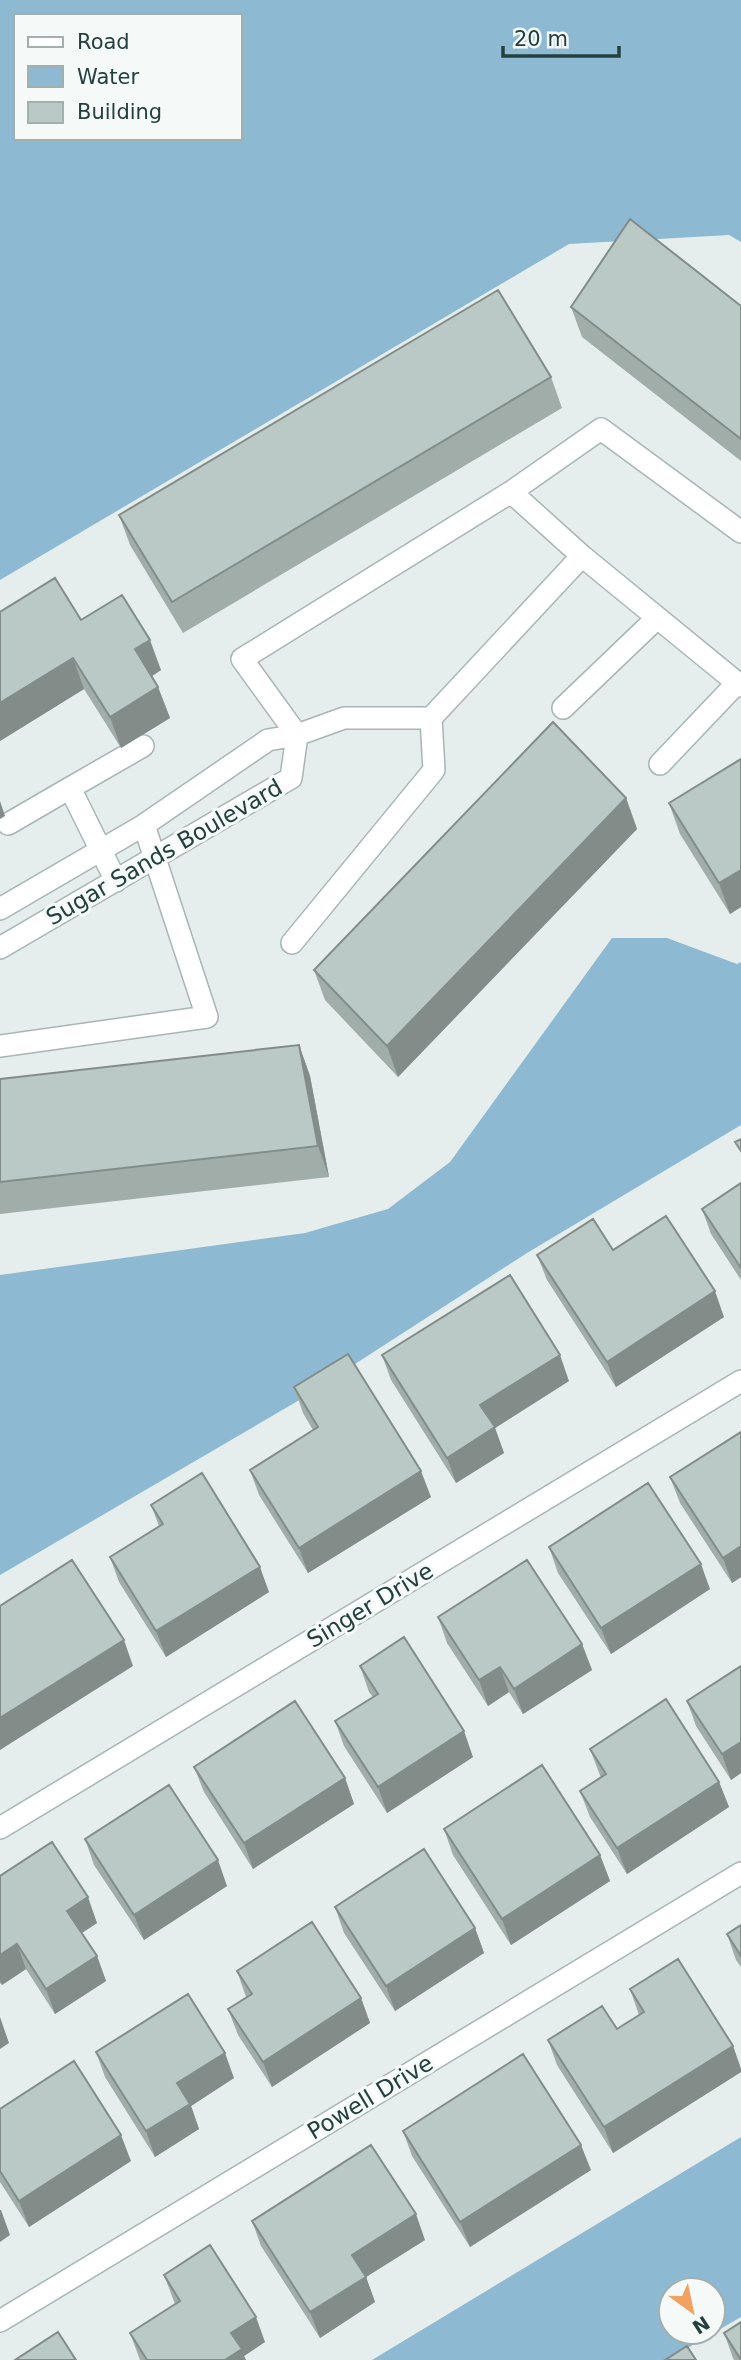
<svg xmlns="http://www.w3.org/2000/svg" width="741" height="2360" viewBox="0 0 741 2360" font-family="'DejaVu Sans',sans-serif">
<rect width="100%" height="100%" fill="#e5eeec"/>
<path fill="#8eb9d2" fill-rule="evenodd" d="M 0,0 L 741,0 L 741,242 L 729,235 L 569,244 L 0,580 ZM 16,16 L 240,16 L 240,138 L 16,138 Z
M 612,938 L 667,938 L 737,964 L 741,962 L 741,1125 L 527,1253 L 296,1402 L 0,1575 L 0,1275 L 305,1233 L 388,1209 L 450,1162 Z
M 741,2137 L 741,2317 L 667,2360 L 372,2360 ZM 671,2290 L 713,2290 L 713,2332 L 671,2332 Z"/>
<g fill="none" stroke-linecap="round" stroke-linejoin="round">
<defs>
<path id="minor" d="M 511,492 L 582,556 L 741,686
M 563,708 L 657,618
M 297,735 L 242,659 L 511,492 L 601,429 L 741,532
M 660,764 L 737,683
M 8,824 L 70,788
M 116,881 L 70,788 L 143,746
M 0,909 L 144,825 L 268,740 L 297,735 L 344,718 L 431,718
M 292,943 L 434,770 L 431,718 L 582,556
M 0,948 L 291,778 L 297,735
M 0,1046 L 207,1017 L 144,825
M 0,1828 L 741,1381
M 0,2321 L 741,1873"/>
</defs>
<use href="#minor" stroke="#a7b6b4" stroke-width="24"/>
<use href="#minor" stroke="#fff" stroke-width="21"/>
</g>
<path fill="#a0ada9" d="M 741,306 L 741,461 L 582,337 L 571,307 Z
M 551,377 L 562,408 L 183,633 L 130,545 L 119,515 Z
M 81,620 L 161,670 L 152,676 L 158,687 L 170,718 L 121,748 L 84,689 L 0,741 Z
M 741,759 L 741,907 L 730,914 L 680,834 L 669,803 Z
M 626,798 L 637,829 L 398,1077 L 325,1000 L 314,970 Z
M 299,1045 L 310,1076 L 329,1177 L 0,1214 L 0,1079 Z
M 741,1183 L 741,1280 L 711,1234 L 702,1209 Z
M 613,1250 L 724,1317 L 616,1387 L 547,1280 L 537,1255 Z
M 382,1355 L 569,1381 L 495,1428 L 504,1453 L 456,1483 L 391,1380 Z
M 294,1387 L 431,1497 L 308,1573 L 259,1495 L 250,1470 L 313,1430 L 303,1413 Z
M 741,1432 L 741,1577 L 732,1583 L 680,1503 L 670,1477 Z
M 151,1505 L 269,1592 L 166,1657 L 119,1582 L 110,1557 L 159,1526 Z
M 549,1547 L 710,1589 L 611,1654 L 558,1573 Z
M 438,1617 L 582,1644 L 592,1670 L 523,1714 L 509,1692 L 488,1706 L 447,1643 Z
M 360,1666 L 473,1757 L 387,1813 L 344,1746 L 335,1721 L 373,1697 L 369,1692 Z
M 741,1666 L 741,1773 L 731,1780 L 696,1726 L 687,1701 Z
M 590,1749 L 719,1782 L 729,1807 L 627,1874 L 590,1817 L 580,1791 L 601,1778 Z
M 194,1767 L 345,1778 L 354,1804 L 253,1869 L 204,1792 Z
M 444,1829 L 600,1855 L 610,1881 L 511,1945 L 453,1855 Z
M 85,1839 L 227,1886 L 144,1940 L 94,1865 Z
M 0,1876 L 97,1923 L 82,1933 L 97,1956 L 106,1981 L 55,2014 L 26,1969 L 2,1985 L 0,1983 Z
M 335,1907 L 475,1928 L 484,1953 L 395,2011 L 344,1933 Z
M 741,1925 L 741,1967 L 736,1960 L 727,1934 Z
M 237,1971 L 361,1998 L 370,2023 L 272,2087 L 238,2035 L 228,2009 L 246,1997 Z
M 630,1989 L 733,2046 L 741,2069 L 741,2072 L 613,2153 L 557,2065 L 548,2040 L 617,2029 L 639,2015 Z
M 96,2052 L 234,2078 L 191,2106 L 199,2129 L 155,2157 L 105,2077 Z
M 0,2109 L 131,2161 L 29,2227 L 0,2182 Z
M 403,2131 L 591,2170 L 470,2247 L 412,2156 Z
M 252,2221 L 425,2240 L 366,2277 L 375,2302 L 320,2338 L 261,2246 Z
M 164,2275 L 265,2342 L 244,2356 L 246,2360 L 140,2360 L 130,2333 L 175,2304 Z
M 724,2333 L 741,2360 L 734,2360 L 733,2358 Z"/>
<path fill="#828d8a" d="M 150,640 L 161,670 L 146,680 L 135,649 Z
M 73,658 L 84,689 L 0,741 L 0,703 Z
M 158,687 L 170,718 L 121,748 L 110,717 Z
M 626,798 L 637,829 L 398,1077 L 387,1046 Z
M 0,801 L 5,816 L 0,819 Z
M 741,870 L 741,907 L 730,914 L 719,883 Z
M 299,1045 L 310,1076 L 329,1177 L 318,1146 Z
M 715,1291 L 724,1317 L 616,1387 L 607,1362 Z
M 560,1355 L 569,1381 L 495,1428 L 504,1453 L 456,1483 L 447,1458 L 480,1405 Z
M 421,1471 L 431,1497 L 308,1573 L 299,1548 Z
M 741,1546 L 741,1577 L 732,1583 L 723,1558 Z
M 701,1564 L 710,1589 L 611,1654 L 601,1628 Z
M 260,1567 L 269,1592 L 166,1657 L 156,1631 Z
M 124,1640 L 133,1666 L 0,1750 L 0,1718 Z
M 582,1644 L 592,1670 L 523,1714 L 514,1689 Z
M 500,1667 L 509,1692 L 488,1706 L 479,1680 Z
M 464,1731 L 473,1757 L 387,1813 L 378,1787 Z
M 741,1742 L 741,1773 L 731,1780 L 722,1754 Z
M 345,1778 L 354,1804 L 253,1869 L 244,1843 Z
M 719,1782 L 729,1807 L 627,1874 L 617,1848 Z
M 600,1855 L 610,1881 L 511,1945 L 502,1919 Z
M 218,1860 L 227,1886 L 144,1940 L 134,1915 Z
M 88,1897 L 97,1923 L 77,1936 L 67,1911 Z
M 475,1928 L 484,1953 L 395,2011 L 386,1986 Z
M 17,1944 L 26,1969 L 2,1985 L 0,1981 L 0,1955 Z
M 97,1956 L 106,1981 L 55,2014 L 46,1989 Z
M 361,1998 L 370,2023 L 272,2087 L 263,2062 Z
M 0,2017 L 9,2043 L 0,2049 Z
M 733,2046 L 741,2069 L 741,2072 L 613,2153 L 604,2127 Z
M 225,2053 L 234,2078 L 191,2106 L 199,2129 L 155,2157 L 146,2131 L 177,2083 Z
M 121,2135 L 131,2161 L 29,2227 L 19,2201 Z
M 581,2145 L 591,2170 L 470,2247 L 460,2222 Z
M 0,2210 L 1,2210 L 10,2235 L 0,2242 Z
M 416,2214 L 425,2240 L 366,2277 L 375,2302 L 320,2338 L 310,2312 L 352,2255 Z
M 256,2317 L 265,2342 L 244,2356 L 246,2360 L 225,2360 L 231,2333 Z"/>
<path fill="#bac9c5" stroke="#828d8a" stroke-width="2" d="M 630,219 L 741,306 L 741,439 L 571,307 Z
M 498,290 L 551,377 L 172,602 L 119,515 Z
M 55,578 L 81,620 L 122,595 L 150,640 L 135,649 L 158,687 L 110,717 L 73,658 L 0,703 L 0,612 Z
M 553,722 L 626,798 L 387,1046 L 314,970 Z
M 741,759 L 741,870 L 719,883 L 669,803 Z
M 299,1045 L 318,1146 L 0,1182 L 0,1079 Z
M 741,1139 L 741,1151 L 735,1142 Z
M 741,1183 L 741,1268 L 702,1209 Z
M 666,1216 L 715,1291 L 607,1362 L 537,1255 L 593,1219 L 613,1250 Z
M 510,1275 L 560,1355 L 480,1405 L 495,1427 L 447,1458 L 382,1355 Z
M 348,1354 L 421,1471 L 299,1548 L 250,1470 L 318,1427 L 294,1387 Z
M 741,1432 L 741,1546 L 723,1558 L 670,1477 Z
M 202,1473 L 260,1567 L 156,1631 L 110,1557 L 163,1524 L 151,1505 Z
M 648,1483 L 701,1564 L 601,1628 L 549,1547 Z
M 72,1560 L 124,1640 L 0,1718 L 0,1606 Z
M 527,1560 L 582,1644 L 514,1689 L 500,1667 L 479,1680 L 438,1617 Z
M 404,1637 L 464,1731 L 378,1787 L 335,1721 L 378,1694 L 360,1666 Z
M 741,1666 L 741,1742 L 722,1754 L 687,1701 Z
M 666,1699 L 719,1782 L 617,1848 L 580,1791 L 606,1774 L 590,1749 Z
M 295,1701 L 345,1778 L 244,1843 L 194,1767 Z
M 542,1765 L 600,1855 L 502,1919 L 444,1829 Z
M 169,1785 L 218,1860 L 134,1915 L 85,1839 Z
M 52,1842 L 88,1897 L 67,1911 L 97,1956 L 46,1989 L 17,1944 L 0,1955 L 0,1876 Z
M 424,1849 L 475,1928 L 386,1986 L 335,1907 Z
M 312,1922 L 361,1998 L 263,2062 L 228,2009 L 252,1994 L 237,1971 Z
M 741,1925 L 741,1956 L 727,1934 Z
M 678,1959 L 733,2046 L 604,2127 L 548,2040 L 602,2006 L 617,2029 L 644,2012 L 630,1989 Z
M 188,1994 L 225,2053 L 177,2083 L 190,2104 L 146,2131 L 96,2052 Z
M 523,2054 L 581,2145 L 460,2222 L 403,2131 Z
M 74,2061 L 121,2135 L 19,2201 L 0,2171 L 0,2109 Z
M 371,2145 L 416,2214 L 352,2255 L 366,2277 L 310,2312 L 252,2221 Z
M 210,2245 L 256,2317 L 231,2333 L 242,2349 L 225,2360 L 147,2360 L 130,2333 L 180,2301 L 164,2275 Z
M 741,2322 L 741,2360 L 724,2333 Z
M 58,2332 L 76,2360 L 15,2360 Z
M 687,2346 L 696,2360 L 665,2360 Z"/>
<g text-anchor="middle" stroke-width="6" stroke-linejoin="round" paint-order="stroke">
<g font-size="23" fill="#24403e" stroke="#f5faf9">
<text transform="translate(164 852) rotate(-30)" y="8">Sugar Sands Boulevard</text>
<text transform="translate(370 1605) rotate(-31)" y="8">Singer Drive</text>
<text transform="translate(370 2097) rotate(-31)" y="8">Powell Drive</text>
</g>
</g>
<rect x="14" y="14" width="228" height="126" fill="#f5faf9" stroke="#a1b0ae" stroke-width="2"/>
<rect x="28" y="37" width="35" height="10" fill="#ffffff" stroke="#a1b0ae" stroke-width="2"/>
<text x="77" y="49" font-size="21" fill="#24403e">Road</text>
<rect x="28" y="66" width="35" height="21" fill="#8eb9d2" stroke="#a1b0ae" stroke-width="2"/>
<text x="77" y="84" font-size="21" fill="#24403e">Water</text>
<rect x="28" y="102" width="35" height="21" fill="#bac9c5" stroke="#a1b0ae" stroke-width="2"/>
<text x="77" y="119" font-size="21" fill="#24403e">Building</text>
<g transform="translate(692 2311) rotate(147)"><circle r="33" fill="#f5faf9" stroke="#a1b0ae" stroke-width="2"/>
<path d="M0-5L12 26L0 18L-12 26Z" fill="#f1a160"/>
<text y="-10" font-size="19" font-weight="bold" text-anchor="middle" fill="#24403e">N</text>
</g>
<path d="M503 46v10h116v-10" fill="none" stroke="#24403e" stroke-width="3.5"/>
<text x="514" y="46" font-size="21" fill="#24403e" stroke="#f5faf9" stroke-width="5" paint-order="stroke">20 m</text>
</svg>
